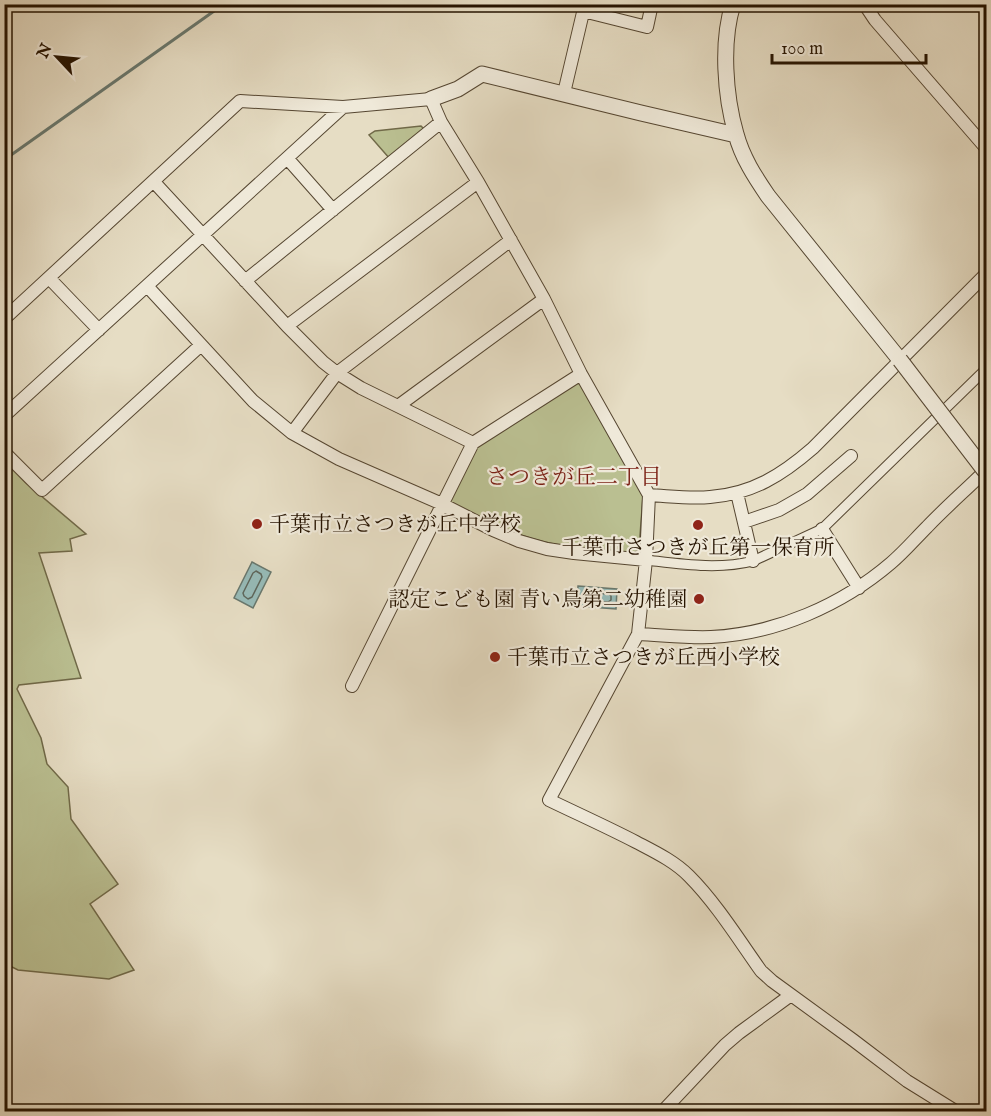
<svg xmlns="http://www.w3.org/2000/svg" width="991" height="1116" viewBox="0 0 991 1116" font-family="'IM FELL English','Noto Serif JP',serif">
<rect width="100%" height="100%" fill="#e6ddc4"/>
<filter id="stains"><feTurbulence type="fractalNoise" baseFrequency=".00333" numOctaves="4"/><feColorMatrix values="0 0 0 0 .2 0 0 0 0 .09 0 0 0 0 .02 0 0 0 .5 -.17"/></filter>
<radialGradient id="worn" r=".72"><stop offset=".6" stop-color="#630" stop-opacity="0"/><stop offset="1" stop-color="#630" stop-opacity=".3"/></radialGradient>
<path fill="#babf91" stroke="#706948" stroke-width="1.5" d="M 421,126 L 425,130 L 390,159 L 369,135 L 375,131 Z
M 577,383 L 583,385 L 643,496 L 639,549 L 632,554 C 606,551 579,549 554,544 C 517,537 483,520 450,504 L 449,499 L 475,447 Z
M 4,460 L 26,483 L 86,534 L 70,539 L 72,551 L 39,553 L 81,678 L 19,685 L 17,689 L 41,738 L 47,764 L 68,787 L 71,819 L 118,884 L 90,904 L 134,970 L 109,979 L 18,970 L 8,965 L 5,951 Z"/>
<path fill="#97bbb8" stroke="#69786e" stroke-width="1.5" d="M 252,562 L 271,572 L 253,608 L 234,598 Z
M 578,586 L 617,589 L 616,609 L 577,606 Z"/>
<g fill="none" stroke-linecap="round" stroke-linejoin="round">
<path stroke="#5e675c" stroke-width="1.5" d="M 256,571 L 261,574 L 262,577 L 252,597 L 248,599 L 244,596 L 243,593 L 253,573 Z
M 587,593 L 609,594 L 611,596 L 611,600 L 608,602 L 586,601 L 584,599 L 584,595 Z"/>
<path stroke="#69786e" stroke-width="3" d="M 4,160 L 224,4"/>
<defs>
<path id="pedestrian" d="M 646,560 C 681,564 718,570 753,561 L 822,529 L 986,369"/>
<path id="minor" d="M 866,4 L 867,8 L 875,20 L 986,148
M 583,11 L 647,27 L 652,4
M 564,93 L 585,4
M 287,158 L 333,210
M 154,182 L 287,326 L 323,362 L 337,373 L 361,388 L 473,443
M 49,278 L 99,330
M 245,281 L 441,122
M 147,286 L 253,401 L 292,433 L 339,459 L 442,504 L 493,530 L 519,541 L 547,549 L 574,553 L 646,560
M 4,319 L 240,101 L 343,107 L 431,99 L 441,122 L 478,182 L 544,299 L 581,374 L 649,495 L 646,560 L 638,634 L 549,800 C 578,814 607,827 636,842 C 655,852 674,861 689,876 C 716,903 739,940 761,971 L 772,981 L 853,1040 L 907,1081 L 957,1112
M 287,326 L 478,182
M 398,406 L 544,299
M 4,416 L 343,107
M 292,433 L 337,373 L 511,240
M 4,452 L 42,490 L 201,345
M 737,493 L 753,561
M 649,495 C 669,496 690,499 710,497 C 752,494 782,475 813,448 L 986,274
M 744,522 L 779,510 L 807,494 L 851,456
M 822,529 L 859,588
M 638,634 C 662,635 687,638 711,637 C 776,634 842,605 891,563 C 904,552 915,539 927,527 C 946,507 967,489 986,470
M 352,686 L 473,443 L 581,374
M 662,1112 L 725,1045 L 739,1033 L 791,995"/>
<path id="tertiary" d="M 733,4 C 721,42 725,96 736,134 C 742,157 755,177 768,196 L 900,360
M 431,99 L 458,89 L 482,74 L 641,113 L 736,135"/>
</defs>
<use href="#pedestrian" stroke="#554631" stroke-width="11"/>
<use href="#minor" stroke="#554631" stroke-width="14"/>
<use href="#tertiary" stroke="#554631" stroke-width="17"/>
<use href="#pedestrian" stroke="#efe9d9" stroke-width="9"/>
<use href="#minor" stroke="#efe9d9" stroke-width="12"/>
<use href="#tertiary" stroke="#efe9d9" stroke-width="15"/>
<defs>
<path id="tertiary-bridge" d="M 900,360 L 985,471"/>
</defs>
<use href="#tertiary-bridge" stroke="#554631" stroke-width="17" stroke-linecap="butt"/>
<use href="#tertiary-bridge" stroke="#efe9d9" stroke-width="15"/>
</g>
<g fill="#8f2418" stroke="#efe9d9" stroke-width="2">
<circle cx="257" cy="524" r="6"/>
<circle cx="698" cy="525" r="6"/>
<circle cx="699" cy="599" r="6"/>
<circle cx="495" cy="657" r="6"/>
</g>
<g text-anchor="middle" stroke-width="4.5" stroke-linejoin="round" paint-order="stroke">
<g font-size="21" fill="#251300" stroke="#efe9d9" text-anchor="start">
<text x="269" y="531">千葉市立さつきが丘中学校</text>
<text x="698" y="554" text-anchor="middle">千葉市さつきが丘第一保育所</text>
<text x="687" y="606" text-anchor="end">認定こども園 青い鳥第二幼稚園</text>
<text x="507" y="664">千葉市立さつきが丘西小学校</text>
</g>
<g font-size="22" fill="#7a1f14" stroke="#efe9d9">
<text x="574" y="484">さつきが丘二丁目</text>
</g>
</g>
<rect width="991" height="1116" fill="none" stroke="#e6ddc4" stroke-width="24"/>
<rect x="6" y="6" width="979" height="1104" fill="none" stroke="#251300" stroke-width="3"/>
<rect x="12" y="12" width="967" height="1092" fill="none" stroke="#251300" stroke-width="1.5"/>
<g transform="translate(57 57) rotate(296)" stroke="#efe9d9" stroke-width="4.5" paint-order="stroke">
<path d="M0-4.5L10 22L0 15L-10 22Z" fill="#251300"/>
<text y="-9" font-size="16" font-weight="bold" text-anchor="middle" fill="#251300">N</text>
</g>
<path d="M772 54v9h154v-9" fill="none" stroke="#251300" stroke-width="3"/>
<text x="781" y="54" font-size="18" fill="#251300" stroke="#efe9d9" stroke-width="4.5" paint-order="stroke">100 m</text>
<rect width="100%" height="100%" filter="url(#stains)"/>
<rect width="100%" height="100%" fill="url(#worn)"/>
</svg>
